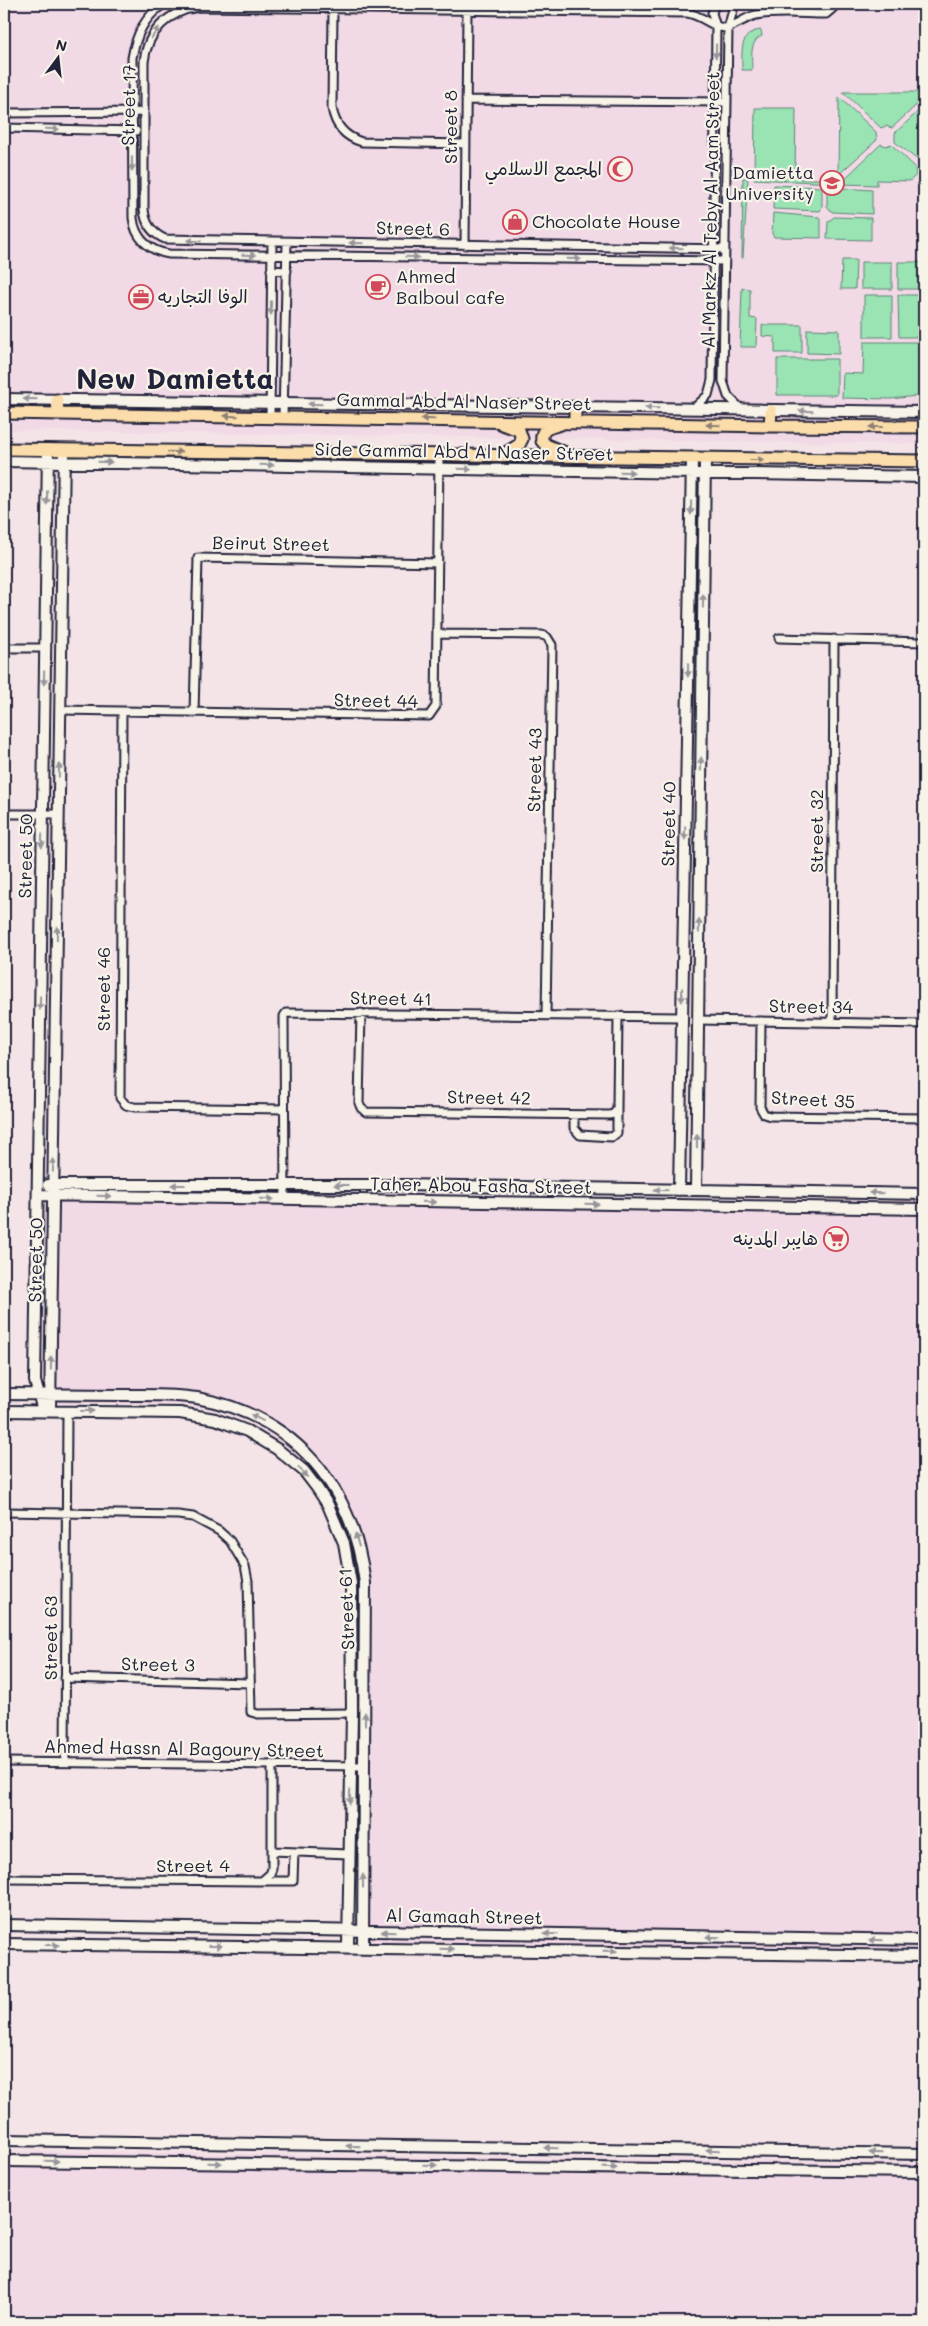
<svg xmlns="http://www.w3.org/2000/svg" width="928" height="2326" viewBox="0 0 928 2326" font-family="Mali,'Playpen Sans Arabic',sans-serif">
<rect width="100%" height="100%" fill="#f4e4e7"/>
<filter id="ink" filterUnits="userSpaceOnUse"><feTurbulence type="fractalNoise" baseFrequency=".02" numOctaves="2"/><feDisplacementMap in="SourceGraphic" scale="10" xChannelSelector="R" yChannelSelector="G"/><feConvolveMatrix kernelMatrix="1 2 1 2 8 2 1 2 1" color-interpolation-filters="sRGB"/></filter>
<g filter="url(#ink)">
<path fill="#f2d9e6" d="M 4,4 L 924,4 L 924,444 L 4,430 Z
M 45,1191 L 924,1201 L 924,1950 L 356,1943 L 360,1623 L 358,1576 L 352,1546 L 338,1508 L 318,1477 L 298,1457 L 254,1425 L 224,1411 L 187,1405 L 43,1402 Z
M 4,2151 L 924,2163 L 924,2322 L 4,2322 Z"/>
<path fill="#9ae3b3" stroke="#5e8277" d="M 761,30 L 762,36 C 749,41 752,58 752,70 L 742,70 C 742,52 739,32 761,30 Z
M 843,92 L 924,92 L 924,98 L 892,128 L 886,126 L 881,128 Z
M 839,97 L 876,132 L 877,140 L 838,175 Z
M 924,106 L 924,163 L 920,162 L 895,142 L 895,133 Z
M 755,108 L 796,108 L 795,175 L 801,179 L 834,179 L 834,183 L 754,179 Z
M 881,144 L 886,146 L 891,144 L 915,167 L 916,175 L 910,181 L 877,180 L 877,185 L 839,184 Z
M 743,178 L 748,178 L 743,258 L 742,258 Z
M 774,185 L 822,187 L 822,206 L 820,211 L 773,209 Z
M 827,187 L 872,190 L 872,214 L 832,212 L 827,206 Z
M 773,213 L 819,217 L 821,221 L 821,238 L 774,237 L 772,234 Z
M 834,217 L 871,218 L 871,240 L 827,239 L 828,222 Z
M 842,260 L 856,260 L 855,289 L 841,289 Z
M 861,262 L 892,262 L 892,289 L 861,289 Z
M 898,262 L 924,262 L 924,289 L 898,289 Z
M 742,288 L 750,289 L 750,318 L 757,319 L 756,347 L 740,347 Z
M 864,295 L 892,295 L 892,337 L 864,337 Z
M 898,295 L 924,295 L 924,337 L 899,337 Z
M 762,325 L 802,325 L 802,353 L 775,353 L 775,337 L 762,336 Z
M 807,329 L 839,330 L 839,354 L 807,353 Z
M 864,342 L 924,342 L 924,395 L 891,399 L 842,398 L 843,373 L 863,374 Z
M 777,359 L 837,359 L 837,395 L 777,395 Z"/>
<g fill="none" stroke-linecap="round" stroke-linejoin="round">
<defs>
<path id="street" d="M 164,4 C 144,17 136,35 132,58 L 133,218 C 135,238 149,251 169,254 L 725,261
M 731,4 L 733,10 L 728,28 L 723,381 L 728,396 L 741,409
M 333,9 L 332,108 C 335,126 345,137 362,142 L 466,144
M 466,100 L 727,102
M 4,113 L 143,112
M 4,128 L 136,131
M 465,245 L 467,10
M 725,249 L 165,239 C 151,233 145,223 144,209 L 144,62 C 147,32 168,11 199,7 L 687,13 C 702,15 711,27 725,28 C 732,28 746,17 756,15 C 778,11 804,14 826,14 L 833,8 L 831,4
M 271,270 L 287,271
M 694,408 L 708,395 L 712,380 L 716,27 L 712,13 L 715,4
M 270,417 L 272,242
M 283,417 L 287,242
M 437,634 L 542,635 L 547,637 L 552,645 L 546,1015
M 779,638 L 924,642
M 4,648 L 45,648
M 60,710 L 429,716 L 436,706 L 439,456
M 122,711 L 120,1098 L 126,1105 L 134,1107 L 284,1109
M 194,713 L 198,558 L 438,563
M 4,814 L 59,814
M 361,1013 L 359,1103 L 361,1108 L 366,1112 L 609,1115 L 614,1114 L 617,1108 L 618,1016
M 698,1020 L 924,1024
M 761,1021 L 760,1107 L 764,1114 L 770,1116 L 924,1118
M 832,1022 L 834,639
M 574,1115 L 574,1128 L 580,1135 L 612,1137 L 617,1133 L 617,1109
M 285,1199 L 284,1016 L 286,1013 L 682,1017
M 4,1512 L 178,1515 L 193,1517 L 219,1531 L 230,1541 L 245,1566 L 248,1581 L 251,1712 L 258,1714 L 352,1713
M 65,1678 L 250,1683
M 4,1762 L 364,1766
M 65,1762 L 67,1411
M 272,1851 L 349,1854
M 4,1879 L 262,1881 L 270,1874 L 272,1869 L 272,1764
M 263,1881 L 293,1881 L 294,1852"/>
<path id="secondary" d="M 4,399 L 924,412
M 4,461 L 924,477
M 48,1185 L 401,1185 L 924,1194
M 679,1190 L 692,459
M 696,1190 L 705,460
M 38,1195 L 924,1209
M 4,1394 C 43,1394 82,1395 121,1395 C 147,1395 172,1394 197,1398 C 295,1416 353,1486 365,1583 L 363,1947
M 4,1411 L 180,1413 L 215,1419 L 247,1431 L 277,1449 L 304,1471 L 317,1488 L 328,1505 L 344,1543 L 351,1583 L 352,1713 L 348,1947
M 43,1411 L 35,1381 L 48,449
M 50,1411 L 64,450
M 4,1925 L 924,1940
M 4,1944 L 924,1956
M 4,2140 L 924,2154
M 4,2161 L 924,2172"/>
<path id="primary" d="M 57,400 L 58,413
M 4,413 L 770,426 L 924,427
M 575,422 L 575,407
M 561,424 C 551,427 540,428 542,441 L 546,445 L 570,455
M 770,426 L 771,411
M 4,449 L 924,461
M 501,456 L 519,445 L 522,439 L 519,430 L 502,424"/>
</defs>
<use href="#street" stroke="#22223b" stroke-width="11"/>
<use href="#secondary" stroke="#22223b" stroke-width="14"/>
<use href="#primary" stroke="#22223b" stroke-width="15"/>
<use href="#street" stroke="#f7f3e8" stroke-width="7"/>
<use href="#secondary" stroke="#f7f3e8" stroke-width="10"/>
<use href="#primary" stroke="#fbddab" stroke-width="11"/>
</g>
<defs><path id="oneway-solid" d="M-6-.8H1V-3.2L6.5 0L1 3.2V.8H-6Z" transform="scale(1.25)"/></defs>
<g fill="#97959a">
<use href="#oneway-solid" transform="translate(155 33) rotate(-55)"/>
<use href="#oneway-solid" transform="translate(716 51) rotate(91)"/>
<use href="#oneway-solid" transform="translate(52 129) rotate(1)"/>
<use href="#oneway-solid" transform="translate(132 164) rotate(90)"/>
<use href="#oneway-solid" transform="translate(194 241) rotate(-179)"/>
<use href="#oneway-solid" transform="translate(356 243) rotate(-179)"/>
<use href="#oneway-solid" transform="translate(676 248) rotate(-179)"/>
<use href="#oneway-solid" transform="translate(249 255) rotate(1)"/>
<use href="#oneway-solid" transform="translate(412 257) rotate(1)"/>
<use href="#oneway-solid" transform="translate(574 259) rotate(1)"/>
<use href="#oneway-solid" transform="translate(271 308) rotate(90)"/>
<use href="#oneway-solid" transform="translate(30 399) rotate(-179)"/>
<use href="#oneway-solid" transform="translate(315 404) rotate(-179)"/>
<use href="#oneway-solid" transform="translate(652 408) rotate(-179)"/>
<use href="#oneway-solid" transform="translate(806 411) rotate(-179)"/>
<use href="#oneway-solid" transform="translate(105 462) rotate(1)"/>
<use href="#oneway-solid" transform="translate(267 465) rotate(1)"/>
<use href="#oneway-solid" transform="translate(465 469) rotate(1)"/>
<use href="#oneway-solid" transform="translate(627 472) rotate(1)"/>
<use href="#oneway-solid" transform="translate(47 498) rotate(91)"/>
<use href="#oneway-solid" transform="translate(691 508) rotate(91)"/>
<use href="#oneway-solid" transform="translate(703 601) rotate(-89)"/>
<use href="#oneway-solid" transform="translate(688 670) rotate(91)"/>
<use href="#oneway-solid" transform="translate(44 678) rotate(91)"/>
<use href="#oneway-solid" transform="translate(701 764) rotate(-89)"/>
<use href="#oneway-solid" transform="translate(59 770) rotate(-89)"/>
<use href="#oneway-solid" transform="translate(685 833) rotate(91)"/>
<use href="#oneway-solid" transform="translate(42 841) rotate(91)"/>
<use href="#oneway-solid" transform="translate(699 926) rotate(-89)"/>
<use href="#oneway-solid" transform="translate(57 933) rotate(-89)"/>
<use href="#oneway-solid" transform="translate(682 995) rotate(91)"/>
<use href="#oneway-solid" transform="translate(40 1003) rotate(91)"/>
<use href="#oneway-solid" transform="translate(697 1141) rotate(-89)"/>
<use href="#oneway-solid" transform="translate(53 1165) rotate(-89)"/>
<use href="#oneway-solid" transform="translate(178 1185) rotate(-180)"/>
<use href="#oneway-solid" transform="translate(341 1185) rotate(-180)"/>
<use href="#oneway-solid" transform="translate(661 1190) rotate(-179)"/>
<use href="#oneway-solid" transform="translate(876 1193) rotate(-179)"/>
<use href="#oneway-solid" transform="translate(104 1196) rotate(1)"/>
<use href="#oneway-solid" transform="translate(267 1199) rotate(1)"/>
<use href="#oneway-solid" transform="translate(429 1202) rotate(1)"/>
<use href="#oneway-solid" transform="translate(592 1204) rotate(1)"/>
<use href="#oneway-solid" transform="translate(51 1363) rotate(-89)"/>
<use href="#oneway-solid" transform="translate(87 1411)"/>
<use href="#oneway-solid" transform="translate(257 1418) rotate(-153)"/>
<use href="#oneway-solid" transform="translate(303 1472) rotate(47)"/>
<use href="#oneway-solid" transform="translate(357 1540) rotate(-106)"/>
<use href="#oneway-solid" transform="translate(365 1719) rotate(-90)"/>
<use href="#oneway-solid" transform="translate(350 1797) rotate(91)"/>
<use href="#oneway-solid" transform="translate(363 1881) rotate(-90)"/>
<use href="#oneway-solid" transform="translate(388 1932) rotate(-179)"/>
<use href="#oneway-solid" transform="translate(551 1934) rotate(-179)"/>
<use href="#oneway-solid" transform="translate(713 1937) rotate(-179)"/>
<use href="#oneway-solid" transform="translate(876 1940) rotate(-179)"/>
<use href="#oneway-solid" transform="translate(52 1945)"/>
<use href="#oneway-solid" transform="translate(215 1946)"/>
<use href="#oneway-solid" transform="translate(447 1949) rotate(1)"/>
<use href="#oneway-solid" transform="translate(610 1951) rotate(1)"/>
<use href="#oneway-solid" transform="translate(353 2146) rotate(-179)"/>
<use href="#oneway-solid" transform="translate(551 2148) rotate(-179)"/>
<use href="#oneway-solid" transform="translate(713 2150) rotate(-179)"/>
<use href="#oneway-solid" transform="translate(876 2153) rotate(-179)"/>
<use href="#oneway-solid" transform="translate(52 2161) rotate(1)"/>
<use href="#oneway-solid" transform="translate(215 2163) rotate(1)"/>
<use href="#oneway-solid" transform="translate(430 2165) rotate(1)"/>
<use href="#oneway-solid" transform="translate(610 2168) rotate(1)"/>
</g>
<g fill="#8e8073">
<use href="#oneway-solid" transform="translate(231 416) rotate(-179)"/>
<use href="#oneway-solid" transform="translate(428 419) rotate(-179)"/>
<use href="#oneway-solid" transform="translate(713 425) rotate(-179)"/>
<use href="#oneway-solid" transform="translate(876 427) rotate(-180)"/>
<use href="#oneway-solid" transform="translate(175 452) rotate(1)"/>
<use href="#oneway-solid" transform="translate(757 460)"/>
</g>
</g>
<defs>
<symbol id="mosque-ring" viewBox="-11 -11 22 22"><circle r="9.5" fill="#f7f3e8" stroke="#d1495b" stroke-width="1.5"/><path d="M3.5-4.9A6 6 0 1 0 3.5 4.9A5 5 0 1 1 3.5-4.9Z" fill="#d1495b"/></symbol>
<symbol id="university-ring" viewBox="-11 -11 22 22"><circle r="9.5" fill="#f7f3e8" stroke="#d1495b" stroke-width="1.5"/><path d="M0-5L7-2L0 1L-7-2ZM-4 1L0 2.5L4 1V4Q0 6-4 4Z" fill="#d1495b"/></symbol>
<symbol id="shop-ring" viewBox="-11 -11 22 22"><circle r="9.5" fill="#f7f3e8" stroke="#d1495b" stroke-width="1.5"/><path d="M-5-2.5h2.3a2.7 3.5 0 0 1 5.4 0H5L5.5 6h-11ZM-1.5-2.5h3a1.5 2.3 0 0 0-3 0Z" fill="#d1495b"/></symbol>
<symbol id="cafe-ring" viewBox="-11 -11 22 22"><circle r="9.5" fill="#f7f3e8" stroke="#d1495b" stroke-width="1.5"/><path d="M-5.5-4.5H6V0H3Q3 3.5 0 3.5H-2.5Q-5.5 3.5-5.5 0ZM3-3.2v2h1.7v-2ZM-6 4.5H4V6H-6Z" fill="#d1495b"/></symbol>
<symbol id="office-ring" viewBox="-11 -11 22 22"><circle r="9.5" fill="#f7f3e8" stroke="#d1495b" stroke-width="1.5"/><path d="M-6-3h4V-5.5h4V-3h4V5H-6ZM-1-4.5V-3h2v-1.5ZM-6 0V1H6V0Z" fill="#d1495b"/></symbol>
<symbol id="supermarket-ring" viewBox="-11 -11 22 22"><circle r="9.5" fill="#f7f3e8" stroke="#d1495b" stroke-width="1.5"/><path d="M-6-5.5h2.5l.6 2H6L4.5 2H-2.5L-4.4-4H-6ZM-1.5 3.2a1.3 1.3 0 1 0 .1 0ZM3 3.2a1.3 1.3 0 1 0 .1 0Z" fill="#d1495b"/></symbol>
</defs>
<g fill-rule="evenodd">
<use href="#mosque-ring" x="606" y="155" width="28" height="28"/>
<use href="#university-ring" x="818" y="169" width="28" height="28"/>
<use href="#shop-ring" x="501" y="208" width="28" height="28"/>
<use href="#cafe-ring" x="364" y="273" width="28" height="28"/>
<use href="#office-ring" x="127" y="283" width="28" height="28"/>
<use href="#supermarket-ring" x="822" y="1225" width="28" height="28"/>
</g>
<g text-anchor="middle" stroke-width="4.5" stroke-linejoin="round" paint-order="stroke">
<g font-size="18" fill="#22223b" stroke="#f7f3e8">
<text transform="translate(129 105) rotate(-89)" y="6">Street 17</text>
<text transform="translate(451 127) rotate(-90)" y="6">Street 8</text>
<text transform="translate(711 210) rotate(-89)" y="6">Al Markz Al Teby Al Aam Street</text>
<text transform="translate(413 229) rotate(1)" y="6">Street 6</text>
<text transform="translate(464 402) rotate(1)" y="6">Gammal Abd Al Naser Street</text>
<text transform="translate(464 452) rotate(1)" y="6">Side Gammal Abd Al Naser Street</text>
<text transform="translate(271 544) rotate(1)" y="6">Beirut Street</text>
<text transform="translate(376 701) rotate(1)" y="6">Street 44</text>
<text transform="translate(535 770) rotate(-89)" y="6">Street 43</text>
<text transform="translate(669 824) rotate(-89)" y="6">Street 40</text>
<text transform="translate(817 831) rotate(-90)" y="6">Street 32</text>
<text transform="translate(26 856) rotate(-89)" y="6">Street 50</text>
<text transform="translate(104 989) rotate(-90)" y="6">Street 46</text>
<text transform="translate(391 999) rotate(1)" y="6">Street 41</text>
<text transform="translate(811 1007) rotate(1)" y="6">Street 34</text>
<text transform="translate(489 1098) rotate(1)" y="6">Street 42</text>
<text transform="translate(813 1100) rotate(3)" y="6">Street 35</text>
<text transform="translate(481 1186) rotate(1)" y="6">Taher Abou Fasha Street</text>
<text transform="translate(36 1260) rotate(-89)" y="6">Street 50</text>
<text transform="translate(347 1609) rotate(-92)" y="6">Street 61</text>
<text transform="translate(51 1638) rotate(-90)" y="6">Street 63</text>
<text transform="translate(158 1665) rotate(1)" y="6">Street 3</text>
<text transform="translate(184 1749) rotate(1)" y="6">Ahmed Hassn Al Bagoury Street</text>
<text x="193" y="1872">Street 4</text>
<text transform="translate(464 1917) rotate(1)" y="6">Al Gamaah Street</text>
</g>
<g font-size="18" fill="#22223b" stroke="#f7f3e8" text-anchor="end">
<text x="602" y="175">المجمع الاسلامي</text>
<text x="814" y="179">Damietta<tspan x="814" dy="21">University</tspan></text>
<text x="532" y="228" text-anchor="start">Chocolate House</text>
<text x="396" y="283" text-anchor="start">Ahmed<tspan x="396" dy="21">Balboul cafe</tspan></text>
<text x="158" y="303" text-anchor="start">الوفا التجاريه</text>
<text x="818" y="1245">هايبر المدينه</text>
</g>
<g font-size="28" font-weight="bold" fill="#22223b" stroke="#f7f3e8">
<text x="175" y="389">New Damietta</text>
</g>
</g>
<rect width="928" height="2326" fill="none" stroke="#f7f3e8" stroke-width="20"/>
<rect x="10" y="10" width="908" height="2306" fill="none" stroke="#22223b" stroke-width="2" filter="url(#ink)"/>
<g transform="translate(58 58) rotate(15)" stroke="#f7f3e8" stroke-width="4" paint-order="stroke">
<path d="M0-4L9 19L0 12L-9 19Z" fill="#22223b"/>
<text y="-8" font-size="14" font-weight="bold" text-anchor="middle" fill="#22223b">N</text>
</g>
</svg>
